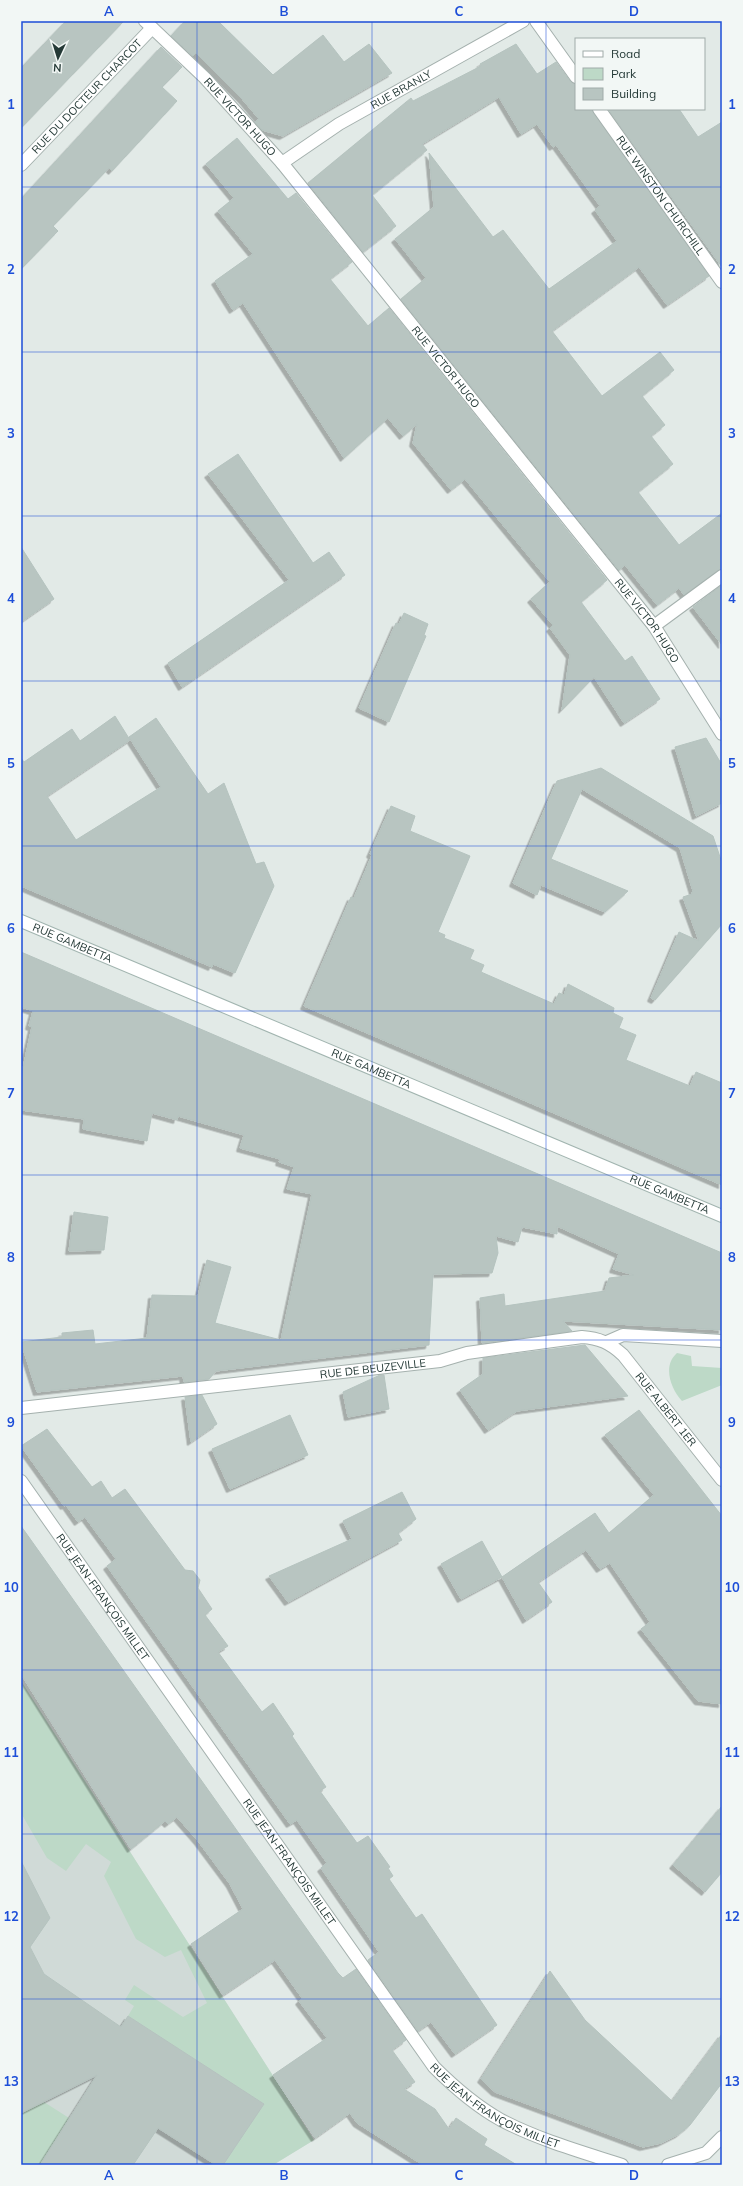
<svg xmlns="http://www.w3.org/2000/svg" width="743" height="2186" viewBox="0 0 743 2186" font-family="Mulish,sans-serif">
<defs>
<filter id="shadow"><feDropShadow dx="-3.5" dy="3.5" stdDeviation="0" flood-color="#0004"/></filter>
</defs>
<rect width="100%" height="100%" fill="#e2eae7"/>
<path fill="#d0dad7" d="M 21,1681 L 314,2140 L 273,2165 L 21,2165 Z"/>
<path fill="#bdd9c7" d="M 677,1353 L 691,1356 L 692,1366 L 722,1368 L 722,1385 L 682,1401 C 671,1389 662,1366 677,1353 Z
M 21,1681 L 314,2140 L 273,2165 L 223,2165 L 264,2104 L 128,2016 L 134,2006 L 125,2000 L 134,1985 L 183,2017 L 207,2003 L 181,1950 L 165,1957 L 136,1939 L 104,1876 L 111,1862 L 86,1844 L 66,1871 L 47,1858 L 21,1813 Z
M 44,2102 L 69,2118 L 40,2165 L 21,2165 L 21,2113 Z"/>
<path fill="#b8c5c1" stroke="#b5c3bf" filter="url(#shadow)" d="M 66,21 L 124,21 L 21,128 L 21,68 Z
M 185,21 L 218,21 L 273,75 L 323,35 L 344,62 L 369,44 L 392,73 L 283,136 L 262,130 L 255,122 L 259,119 L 243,100 L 196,53 L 193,56 L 171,36 Z
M 516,44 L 537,74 L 556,62 L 570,81 L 576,84 L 576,109 L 592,109 L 709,276 L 667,305 L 639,267 L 552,331 L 602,396 L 660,352 L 674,370 L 642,396 L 665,425 L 651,436 L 673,464 L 638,492 L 679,545 L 722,513 L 722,569 L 684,595 L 679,588 L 657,605 L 625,565 L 619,570 L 401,299 L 426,278 L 395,239 L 434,207 L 429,153 L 493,237 L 503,230 L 549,289 L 617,241 L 595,210 L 600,206 L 556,145 L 553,147 L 537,124 L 521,134 L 499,97 L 422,144 L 427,150 L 372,195 L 396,226 L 363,252 L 308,183 L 411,98 L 413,101 L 481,66 L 480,64 Z
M 161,47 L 182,67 L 162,87 L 177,101 L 112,171 L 109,168 L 53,226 L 58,231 L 21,269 L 21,199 Z
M 608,109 L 679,109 L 698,137 L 722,122 L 722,267 Z
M 237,138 L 288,199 L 296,193 L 352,262 L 330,279 L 368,326 L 389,308 L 607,580 L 581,602 L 625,661 L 632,656 L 660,699 L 624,723 L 594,677 L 562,710 L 570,655 L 550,628 L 553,625 L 531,599 L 550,582 L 465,479 L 451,490 L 413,443 L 417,424 L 403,436 L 388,418 L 344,458 L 243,303 L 233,310 L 215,281 L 253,254 L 218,211 L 234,198 L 206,164 Z
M 238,454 L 313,563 L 329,552 L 345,575 L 182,687 L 168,663 L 289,580 L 208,474 Z
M 21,547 L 54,599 L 21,622 Z
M 722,585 L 722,645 L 693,607 Z
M 404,613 L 428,624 L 424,635 L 426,636 L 389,722 L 359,708 L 396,623 L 399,624 Z
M 115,716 L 130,740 L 47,796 L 76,840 L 161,787 L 129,737 L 156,718 L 208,794 L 224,783 L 256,864 L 264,862 L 274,886 L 235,973 L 213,964 L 212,967 L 21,886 L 21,758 L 24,762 L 72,729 L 80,741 Z
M 706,738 L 722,765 L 722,803 L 696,816 L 675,747 Z
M 601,768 L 713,836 L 722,863 L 722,924 L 655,1000 L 651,998 L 679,932 L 699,941 L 683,897 L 692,894 L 692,892 L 693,891 L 680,848 L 582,789 L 551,859 L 628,891 L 605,912 L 541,885 L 537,895 L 513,883 L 557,781 Z
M 391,806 L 415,816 L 410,831 L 470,856 L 438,932 L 445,935 L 444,938 L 474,950 L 470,959 L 484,965 L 481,972 L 554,1004 L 559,993 L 564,995 L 568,984 L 614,1008 L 613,1013 L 623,1018 L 619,1028 L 636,1035 L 626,1060 L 690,1086 L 696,1072 L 722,1083 L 722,1185 L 304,1006 L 351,897 L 354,898 L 372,855 L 370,854 Z
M 21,952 L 722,1253 L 722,1330 L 563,1321 L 572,1331 L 482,1343 L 480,1298 L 504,1294 L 505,1306 L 605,1291 L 609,1278 L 634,1275 L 613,1269 L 619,1254 L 557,1226 L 557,1234 L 522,1227 L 518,1242 L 496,1236 L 498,1253 L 492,1273 L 433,1274 L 429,1345 L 216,1371 L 209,1379 L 184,1382 L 183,1376 L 37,1392 L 21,1342 L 62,1337 L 62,1333 L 93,1330 L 95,1344 L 147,1338 L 152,1295 L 198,1296 L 207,1260 L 231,1267 L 215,1323 L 281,1340 L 312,1194 L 287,1189 L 294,1167 L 279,1162 L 280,1159 L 240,1148 L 244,1135 L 178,1116 L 177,1120 L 152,1113 L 147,1141 L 83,1129 L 84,1119 L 21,1110 L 21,1077 L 32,1027 L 29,1026 L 33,1011 L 21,1007 Z
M 74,1212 L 108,1217 L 104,1250 L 69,1251 Z
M 585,1345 L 628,1396 L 517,1411 L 488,1430 L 460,1390 L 483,1374 L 483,1358 Z
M 380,1375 L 384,1375 L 389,1409 L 348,1417 L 343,1392 Z
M 202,1395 L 217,1424 L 191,1442 L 185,1397 Z
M 639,1410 L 722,1516 L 722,1704 L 698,1701 L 641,1629 L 650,1622 L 610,1563 L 600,1569 L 586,1550 L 538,1582 L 552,1602 L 526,1620 L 502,1577 L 461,1599 L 441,1564 L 482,1541 L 502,1577 L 595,1513 L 609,1533 L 654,1495 L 605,1435 Z
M 290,1415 L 308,1455 L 230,1489 L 212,1449 Z
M 47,1429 L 92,1487 L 101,1481 L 112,1498 L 125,1489 L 185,1570 L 193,1571 L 200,1580 L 198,1588 L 212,1609 L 205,1615 L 228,1646 L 218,1652 L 262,1712 L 273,1703 L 294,1734 L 292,1736 L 326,1787 L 320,1791 L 357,1843 L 368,1836 L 390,1867 L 388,1868 L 393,1876 L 389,1879 L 416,1918 L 422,1914 L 497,2025 L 455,2054 L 431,2022 L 418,2031 L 368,1960 L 379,1952 L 321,1868 L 327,1863 L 297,1820 L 290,1824 L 107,1566 L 116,1559 L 85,1517 L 78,1522 L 66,1505 L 64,1506 L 21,1446 Z
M 402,1492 L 416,1519 L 398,1533 L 402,1540 L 288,1602 L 269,1576 L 352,1539 L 343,1521 Z
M 21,1526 L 338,1973 L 343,1978 L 356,1969 L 406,2040 L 392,2050 L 415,2082 L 404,2089 L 435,2109 L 449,2129 L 456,2118 L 487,2139 L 484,2145 L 517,2165 L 423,2165 L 357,2123 L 350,2113 L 315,2138 L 273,2075 L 327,2038 L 299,2001 L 302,1998 L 275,1960 L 223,1995 L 191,1944 L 243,1909 L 230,1884 L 198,1841 L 177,1817 L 168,1824 L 165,1821 L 131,1849 L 21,1674 Z
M 722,1806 L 722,1872 L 705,1892 L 673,1865 Z
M 21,1861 L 50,1918 L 30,1947 L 44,1974 L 121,2027 L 128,2016 L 264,2104 L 223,2165 L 216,2165 L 158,2128 L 133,2165 L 40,2165 L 97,2075 L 21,2113 Z
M 550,1971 L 585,2020 L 672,2101 L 722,2034 L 722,2083 L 690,2125 L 679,2134 L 661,2143 L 643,2147 L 495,2092 L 481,2079 Z"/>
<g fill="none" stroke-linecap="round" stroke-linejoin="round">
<defs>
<g id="minor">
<path id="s1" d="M 145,21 L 205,78 L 282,163 L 654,626 L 722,734"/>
<path d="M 536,21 L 576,77"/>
<path id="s2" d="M 599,109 L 722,282"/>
<path id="s3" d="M 282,163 L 339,124 L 523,21"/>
<path id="s4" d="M 21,165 L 152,28"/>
<path d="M 654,626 L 722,576"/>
<path d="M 607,1342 L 623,1335 L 722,1341"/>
<path id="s5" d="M 21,1408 L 440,1361 L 467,1353 L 582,1337 C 599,1338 610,1343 623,1355 L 722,1480"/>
<path id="s6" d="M 21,1481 L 434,2067 C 454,2087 476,2106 501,2120 C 539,2140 582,2152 622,2165"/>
<path d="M 668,2165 L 706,2153 L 722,2137"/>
</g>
<g id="secondary">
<path id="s7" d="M 21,921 L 722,1216"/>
</g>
</defs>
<use href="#minor" stroke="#a5b1ae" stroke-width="14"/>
<use href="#secondary" stroke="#a2b5b0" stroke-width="14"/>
<use href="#minor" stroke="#fff" stroke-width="12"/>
<use href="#secondary" stroke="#fff" stroke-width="12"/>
</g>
<path fill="none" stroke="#1d4ed8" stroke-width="1" stroke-opacity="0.55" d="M 197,21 L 197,2165M 372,21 L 372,2165M 546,21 L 546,2165M 21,187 L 722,187M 21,352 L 722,352M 21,516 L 722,516M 21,681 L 722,681M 21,846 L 722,846M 21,1011 L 722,1011M 21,1175 L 722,1175M 21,1340 L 722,1340M 21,1505 L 722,1505M 21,1670 L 722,1670M 21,1834 L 722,1834M 21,1999 L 722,1999"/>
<g text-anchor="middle" stroke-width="3" stroke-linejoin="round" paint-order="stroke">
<g font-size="11" fill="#243936" stroke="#f2f7f5">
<text dy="4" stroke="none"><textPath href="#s3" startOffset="140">RUE BRANLY</textPath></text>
<text dy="4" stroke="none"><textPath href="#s4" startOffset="95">RUE DU DOCTEUR CHARCOT</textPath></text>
<text dy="4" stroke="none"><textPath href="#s1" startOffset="135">RUE VICTOR HUGO</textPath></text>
<text dy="4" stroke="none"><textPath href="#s2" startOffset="106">RUE WINSTON CHURCHILL</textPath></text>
<text dy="4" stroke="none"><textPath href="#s1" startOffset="459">RUE VICTOR HUGO</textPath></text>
<text dy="4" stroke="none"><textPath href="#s1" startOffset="783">RUE VICTOR HUGO</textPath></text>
<text dy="4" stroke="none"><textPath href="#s7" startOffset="56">RUE GAMBETTA</textPath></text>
<text dy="4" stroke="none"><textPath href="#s7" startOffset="380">RUE GAMBETTA</textPath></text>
<text dy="4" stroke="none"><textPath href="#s7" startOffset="704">RUE GAMBETTA</textPath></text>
<text dy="4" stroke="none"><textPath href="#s5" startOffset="354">RUE DE BEUZEVILLE</textPath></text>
<text dy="4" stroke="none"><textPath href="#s5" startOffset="681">RUE ALBERT 1ER</textPath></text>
<text dy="4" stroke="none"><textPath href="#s6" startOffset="142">RUE JEAN-FRANÇOIS MILLET</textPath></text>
<text dy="4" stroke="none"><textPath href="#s6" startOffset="466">RUE JEAN-FRANÇOIS MILLET</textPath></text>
<text dy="4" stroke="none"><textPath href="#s6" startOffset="790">RUE JEAN-FRANÇOIS MILLET</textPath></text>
</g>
</g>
<rect width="743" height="2186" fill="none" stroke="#f2f7f5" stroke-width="44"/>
<rect x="575" y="38" width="130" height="72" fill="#f2f7f5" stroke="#a0aba9"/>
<rect x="583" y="51" width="20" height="6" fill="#ffffff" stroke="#a0aba9"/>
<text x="611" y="58" font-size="12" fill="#243936">Road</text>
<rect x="583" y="68" width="20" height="12" fill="#bdd9c7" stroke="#a0aba9"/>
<text x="611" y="78" font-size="12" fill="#243936">Park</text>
<rect x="583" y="88" width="20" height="12" fill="#b8c5c1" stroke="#a0aba9"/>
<text x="611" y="98" font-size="12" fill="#243936">Building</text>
<g transform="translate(58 58) rotate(184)" stroke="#f2f7f5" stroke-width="3" paint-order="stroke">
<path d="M0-3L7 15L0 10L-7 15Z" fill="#243936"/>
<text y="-6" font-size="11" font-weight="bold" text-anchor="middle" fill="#243936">N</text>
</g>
<rect x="22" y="22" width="699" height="2142" fill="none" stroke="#1d4ed8" stroke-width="1.5"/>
<g font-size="13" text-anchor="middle" font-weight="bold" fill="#1d4ed8">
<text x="109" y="16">A</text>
<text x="284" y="16">B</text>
<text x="459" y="16">C</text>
<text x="634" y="16">D</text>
<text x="11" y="109">1</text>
<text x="732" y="109">1</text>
<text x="11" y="274">2</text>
<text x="732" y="274">2</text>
<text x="11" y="438">3</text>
<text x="732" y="438">3</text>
<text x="11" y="603">4</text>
<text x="732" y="603">4</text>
<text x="11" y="768">5</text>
<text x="732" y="768">5</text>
<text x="11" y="933">6</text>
<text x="732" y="933">6</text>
<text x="11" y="1098">7</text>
<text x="732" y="1098">7</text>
<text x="11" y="1262">8</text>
<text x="732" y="1262">8</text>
<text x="11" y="1427">9</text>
<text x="732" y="1427">9</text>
<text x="11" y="1592">10</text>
<text x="732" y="1592">10</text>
<text x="11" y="1757">11</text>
<text x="732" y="1757">11</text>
<text x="11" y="1921">12</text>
<text x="732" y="1921">12</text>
<text x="11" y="2086">13</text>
<text x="732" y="2086">13</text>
<text x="109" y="2180">A</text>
<text x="284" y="2180">B</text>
<text x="459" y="2180">C</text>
<text x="634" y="2180">D</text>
</g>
</svg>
